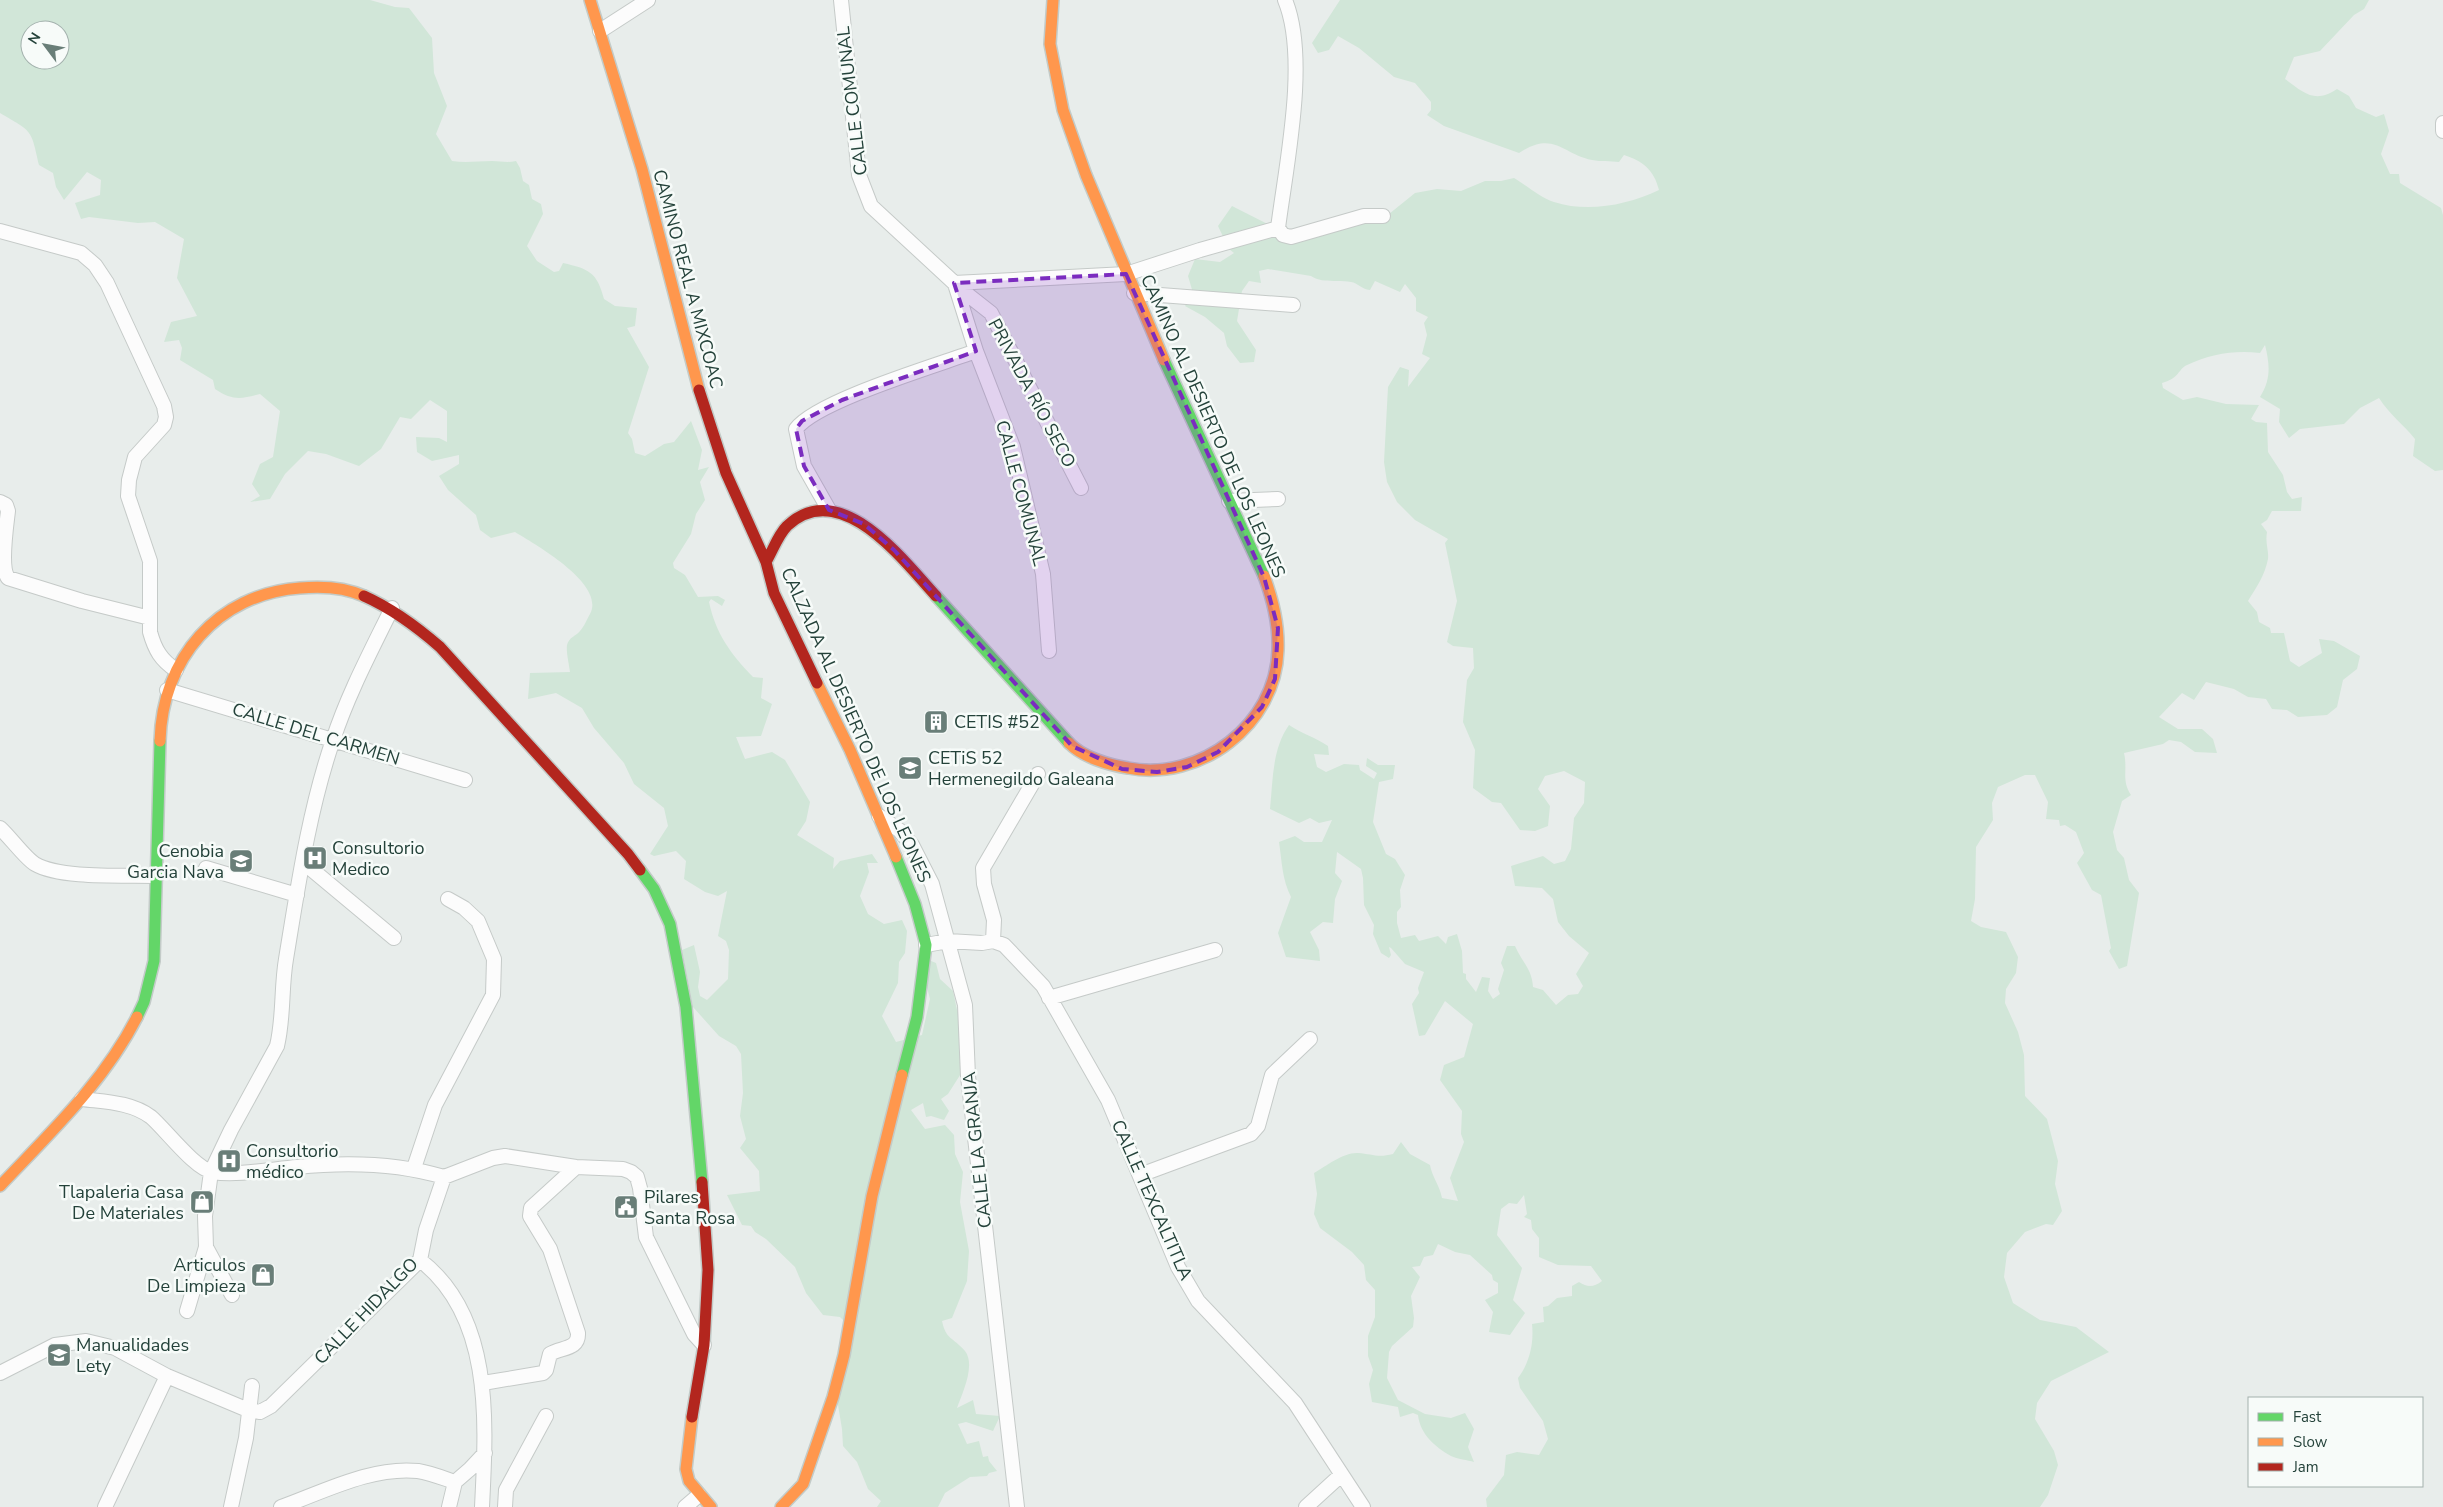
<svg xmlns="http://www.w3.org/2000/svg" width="2443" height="1507" viewBox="0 0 2443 1507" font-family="'Nunito Sans',sans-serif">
<rect width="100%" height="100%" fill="#e8edeb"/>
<path fill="#d1e6d8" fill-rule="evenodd" d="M 0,0 L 370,0 L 395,7 L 409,8 L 432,38 L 434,73 L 447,106 L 436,134 L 452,161 C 466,163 478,161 492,161 C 501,161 507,163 516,161 L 520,168 L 523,181 L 529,185 L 532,199 L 541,204 L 543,214 L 527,246 L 537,261 L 554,272 L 559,271 L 563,263 C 589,269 597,272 604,299 L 615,306 L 637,308 L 635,326 L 627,328 L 649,367 L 628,433 L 632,439 L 635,453 L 645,456 L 664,444 L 674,442 L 691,421 L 702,450 L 698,470 L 709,467 L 700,482 L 705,500 L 696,514 L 691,534 L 673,563 L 674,568 L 685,575 L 698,597 L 718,596 L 725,600 L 722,606 L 711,599 L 709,602 C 716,634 730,653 753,677 L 763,678 L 761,698 L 772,704 L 761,736 L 736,737 L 745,759 L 772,752 L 785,760 L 810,802 L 806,821 L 797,835 L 834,858 L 833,869 L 840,861 L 872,854 L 878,863 L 867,863 L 869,872 L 860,896 L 868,914 L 884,924 L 902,920 L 907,931 L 905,953 L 899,962 L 898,983 L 882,1016 L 896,1042 L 922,1035 L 930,999 L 919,956 L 936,963 L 940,979 L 953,991 L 957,1010 L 974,1040 L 969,1061 L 948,1094 L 941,1099 L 949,1111 L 944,1120 L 931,1116 L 926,1117 L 923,1103 L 911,1110 L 925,1129 L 945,1125 L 954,1135 L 955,1154 L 963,1172 L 960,1202 L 969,1251 L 967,1281 L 952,1318 L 942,1321 C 946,1340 953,1337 965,1351 C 976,1365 962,1394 957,1408 L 973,1400 L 976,1414 L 1000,1416 L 993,1431 L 966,1422 L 958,1424 L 967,1444 L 979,1441 L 983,1457 L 988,1456 L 989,1461 L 997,1471 L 989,1473 L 987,1476 L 970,1477 L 945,1493 L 938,1507 L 877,1507 L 881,1501 L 868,1489 L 857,1462 L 843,1446 L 842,1429 L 835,1387 L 855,1332 L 840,1317 L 823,1315 L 806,1293 L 795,1267 L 766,1239 L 755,1232 L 751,1226 L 742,1225 L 727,1195 L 760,1191 L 759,1171 L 740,1148 L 746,1139 L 740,1116 L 743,1093 L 741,1054 L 736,1046 L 719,1036 L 693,1007 L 682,950 L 694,945 L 700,972 L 698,987 L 700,996 L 707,1000 L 728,979 L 729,950 L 726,941 L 718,936 L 727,891 L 718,896 L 705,892 L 684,879 L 686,861 L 676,851 L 654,856 L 650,854 L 668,826 L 664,808 L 634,784 L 624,763 L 594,728 L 582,708 L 556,693 L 528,699 L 530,673 L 570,672 C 569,664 566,652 567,645 C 569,637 576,636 580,631 C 584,627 587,619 590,614 C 606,584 536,545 515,532 L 491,538 L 480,530 L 476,515 L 448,490 L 439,476 L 459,464 L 459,455 L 432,461 L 417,452 L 416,437 L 439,438 L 447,442 L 447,411 L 430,400 L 411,419 L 400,417 L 381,449 L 359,466 L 326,454 L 308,451 L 285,474 L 270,499 L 250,502 L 260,496 L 252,484 L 260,464 L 273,457 L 280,411 L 260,394 C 241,399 233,401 215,389 L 213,380 L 180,360 L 182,348 L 179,340 L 164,342 L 171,322 L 197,316 L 177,278 L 184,239 L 155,222 L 138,223 L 89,217 L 81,219 L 75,203 L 100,195 L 101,180 L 87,172 L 64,200 L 56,187 L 53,173 L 39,165 C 31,128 32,132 0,113 ZM 30,30 L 60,30 L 60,60 L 30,60 Z
M 1340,0 L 2369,0 L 2364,9 L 2354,15 L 2320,51 L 2294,57 L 2285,79 C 2304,93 2315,104 2337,89 L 2349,96 L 2356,108 L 2376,117 L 2384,114 L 2389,131 L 2381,154 L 2390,174 L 2399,174 L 2400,183 L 2441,208 L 2443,215 L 2443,470 L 2435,471 L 2413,456 L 2415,439 C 2403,424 2389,414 2379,398 L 2360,408 L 2344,424 L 2300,429 L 2289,438 L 2279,422 L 2280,409 L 2260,397 C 2271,380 2270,365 2265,345 L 2260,353 C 2234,350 2211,354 2187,365 C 2178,369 2180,378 2162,383 L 2163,388 L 2183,400 L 2197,397 L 2226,404 L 2259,405 L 2251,419 L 2256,422 L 2267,423 L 2268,452 L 2283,475 L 2287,492 L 2292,499 L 2302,497 L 2301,511 L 2272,511 L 2267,520 L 2261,524 L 2267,532 C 2265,544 2269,550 2268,559 C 2265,575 2256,588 2248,601 L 2257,612 L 2259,622 L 2270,628 L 2271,633 L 2284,633 L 2290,661 L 2299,667 L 2322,653 L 2319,639 L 2334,641 L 2360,656 L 2357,669 L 2343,680 L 2337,707 L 2327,715 L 2298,717 L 2287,710 L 2272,709 L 2266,699 L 2248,697 L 2234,689 L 2206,682 L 2194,700 L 2182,693 L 2159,717 L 2178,729 L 2202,729 L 2213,739 L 2217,753 L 2195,752 L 2181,742 L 2169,740 L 2163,744 L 2124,753 C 2128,770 2121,780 2131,795 L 2122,801 L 2113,832 L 2117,850 L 2124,858 L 2129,880 L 2139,893 L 2127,966 L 2119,969 L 2109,951 L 2111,948 L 2101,895 L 2092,890 L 2077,863 L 2084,853 L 2076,832 L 2065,825 L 2060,826 L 2059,820 L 2046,819 L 2048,802 L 2035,775 L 2025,775 L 1998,787 L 1992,803 L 1993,820 L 1976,847 L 1975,899 L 1971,921 L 1981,927 L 2006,932 L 2018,957 L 2016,973 L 2006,989 L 2005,1003 L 2018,1032 L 2024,1055 L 2025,1096 L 2047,1119 L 2058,1161 L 2055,1184 L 2062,1211 L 2053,1225 L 2046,1224 L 2025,1232 L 2007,1253 L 2004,1277 L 2013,1303 L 2040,1320 L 2076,1327 L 2109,1352 L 2051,1381 L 2037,1403 L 2035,1419 L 2054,1451 L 2058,1465 L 2048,1495 L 2040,1507 L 1487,1507 L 1486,1499 L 1504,1475 L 1506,1455 L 1517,1452 L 1539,1455 L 1548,1439 L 1543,1421 L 1520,1388 L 1518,1378 C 1530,1362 1534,1343 1532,1324 L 1544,1322 L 1543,1307 L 1548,1306 L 1557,1298 L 1572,1296 L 1572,1286 L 1579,1282 C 1588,1288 1594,1287 1602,1281 L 1591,1266 L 1558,1265 L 1539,1257 L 1539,1238 L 1532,1229 L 1531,1220 L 1524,1217 L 1527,1214 L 1524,1195 L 1517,1204 L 1509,1203 L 1501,1209 L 1497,1235 L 1522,1268 L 1513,1300 L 1525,1313 L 1510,1335 L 1489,1332 L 1493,1312 L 1485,1300 L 1498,1293 L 1498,1283 L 1493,1280 L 1492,1275 L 1470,1255 L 1455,1252 L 1438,1244 L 1433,1255 L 1424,1257 L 1420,1266 L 1412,1267 L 1420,1277 L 1411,1296 L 1414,1318 L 1413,1327 L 1392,1346 L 1389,1352 L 1387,1378 L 1398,1400 L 1425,1414 L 1451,1418 L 1465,1413 L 1474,1429 L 1468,1447 L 1474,1462 C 1468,1460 1457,1459 1451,1456 C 1435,1447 1420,1434 1418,1415 L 1413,1413 L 1400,1417 L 1398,1407 L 1372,1402 L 1369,1384 L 1373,1370 L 1368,1356 L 1368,1336 L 1375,1317 L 1375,1290 L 1366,1280 L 1364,1265 L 1352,1252 L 1320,1228 L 1314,1214 L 1317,1194 L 1314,1173 C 1326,1166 1344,1152 1358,1153 C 1372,1154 1378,1158 1393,1154 L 1401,1142 L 1410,1154 L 1430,1165 C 1432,1177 1440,1186 1442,1198 L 1458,1201 L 1450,1178 L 1464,1142 L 1461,1134 L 1462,1111 L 1440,1080 L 1444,1065 L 1464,1057 L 1473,1024 L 1445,1001 L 1425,1035 L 1419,1036 L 1412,1004 L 1419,993 L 1418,988 L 1424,972 L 1405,964 L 1391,948 L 1389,947 L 1391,955 L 1389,958 L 1381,953 L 1373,934 L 1374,925 L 1364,905 L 1363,878 L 1361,869 L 1337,852 L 1335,873 L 1342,881 L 1335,899 L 1333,923 L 1323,922 L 1310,932 L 1319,950 L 1320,961 L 1286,957 L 1278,933 L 1291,897 C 1282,879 1282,862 1279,842 L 1295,836 L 1304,842 L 1322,842 L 1332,820 L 1319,823 L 1310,818 L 1299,823 L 1270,809 C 1273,780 1272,749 1289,725 C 1302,734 1315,737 1328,746 L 1329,755 L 1314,754 L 1317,767 L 1326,772 L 1344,764 L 1359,765 L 1360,770 L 1374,779 L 1377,773 L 1366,766 L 1367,758 L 1378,765 L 1395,765 L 1393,779 L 1379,782 L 1373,822 L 1386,854 L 1395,859 L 1405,875 L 1400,890 L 1401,907 L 1397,912 L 1397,923 L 1401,938 L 1415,935 L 1419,941 L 1438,936 L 1446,944 L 1448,937 L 1457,934 L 1462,951 L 1463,973 L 1466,974 L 1466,979 L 1476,992 L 1482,977 L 1490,978 L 1488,991 L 1493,999 L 1500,994 L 1498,989 L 1504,970 L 1501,963 L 1507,946 L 1515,946 C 1522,962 1532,969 1533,987 L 1543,990 L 1556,1005 L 1568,995 L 1578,994 L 1583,986 L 1576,974 L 1589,953 L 1569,936 L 1558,922 L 1553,899 L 1542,888 L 1515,886 L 1511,866 L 1543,856 L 1554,864 L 1565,861 L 1571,849 L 1574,818 L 1584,803 L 1585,782 L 1564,771 L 1545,776 L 1538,789 L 1550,806 L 1548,826 L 1535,831 L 1520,830 L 1501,803 L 1492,802 L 1473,788 L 1475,750 L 1463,722 L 1467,680 L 1474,668 L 1473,648 L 1453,646 L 1447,642 L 1457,601 L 1445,543 L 1448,539 L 1415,520 L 1397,502 L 1387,482 L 1384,462 L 1388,387 L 1400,367 L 1409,370 L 1408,387 L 1430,358 L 1422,354 L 1427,335 L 1424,323 L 1428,317 L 1416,311 L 1416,298 L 1405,284 L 1400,292 L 1375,281 L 1370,290 C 1361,289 1358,283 1351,282 C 1338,279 1323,284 1311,276 L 1268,269 L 1259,271 L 1261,283 L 1249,281 L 1242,291 L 1237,321 L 1256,350 L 1254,362 L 1240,363 L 1227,346 L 1224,333 L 1205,317 L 1185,306 L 1193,293 L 1188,276 L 1195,259 L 1220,262 L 1234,253 L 1229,249 L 1218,226 L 1232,206 L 1293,237 L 1389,214 L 1415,193 L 1437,189 L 1461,191 L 1485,181 L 1501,181 L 1514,178 C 1526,185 1541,198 1554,202 C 1588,213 1627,205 1659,190 C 1654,170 1643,161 1624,155 L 1619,162 C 1610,161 1601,162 1592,160 C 1562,154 1554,130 1519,153 L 1444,126 L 1427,115 L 1431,110 L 1431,102 L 1415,83 L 1394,77 L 1359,48 L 1338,36 L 1329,50 L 1318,53 L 1312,43 Z"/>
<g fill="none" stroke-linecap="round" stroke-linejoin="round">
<defs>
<path id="street" d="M 841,0 L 859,175 L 871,206 L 963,291 L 991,313 L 1081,488
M 1285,0 C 1309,58 1286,165 1278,228 L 1283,235 L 1291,237 L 1364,216 L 1383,216
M 600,31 L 648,0
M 2443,123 L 2443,131
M 0,231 L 81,253 L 95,265 L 107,283 L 164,406 L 166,417 L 164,425 L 135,457 L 129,480 L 128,496 L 150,561 L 150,632 C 155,650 161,660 176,670
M 954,283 L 1126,274 L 1200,250 L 1278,228
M 955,284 L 976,351 L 1013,447 L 1043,574 L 1049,651
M 1134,293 L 1293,305
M 1229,501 L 1278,499
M 0,502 L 6,505 L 8,511 C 6,528 0,567 8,578 L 82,601 L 150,618
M 829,510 L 804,466 L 796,429 C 816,401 938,365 976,351
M 167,690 L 465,780
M 879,816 L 899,830 L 912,845 L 932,884 L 965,1005 L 968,1076 L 1017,1507
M 0,828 C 10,837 26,859 35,864 C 61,879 124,875 155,876
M 304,863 L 394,938
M 206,868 L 297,895
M 993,941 L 994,920 L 984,884 L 983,868 L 1038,774
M 926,945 L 948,941 L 982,943 L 993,941 L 1004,945 L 1043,986 L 1108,1100 L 1178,1267 L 1198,1301 L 1295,1403 L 1363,1507
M 1049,998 L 1215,950
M 82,1099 C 105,1102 131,1102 151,1117 C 166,1130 195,1169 213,1172 C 236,1176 273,1169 297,1167 C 345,1162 397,1163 444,1177
M 414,1168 L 435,1105 L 493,995 L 494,959 L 478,921 L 464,908 L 448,899
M 1140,1175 L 1251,1134 L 1258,1126 L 1272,1075 L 1310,1039
M 444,1177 L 493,1158 L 505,1156 L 576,1167 L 623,1169 L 631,1172 L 637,1177 L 640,1188 L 646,1237 L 694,1334 L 704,1345
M 206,1247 L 232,1295
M 420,1260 C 494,1317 486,1424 482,1507
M 187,1311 L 206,1247 L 205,1216 L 211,1172 L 231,1130 L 277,1046 C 284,1017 281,988 286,959 C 298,886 309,810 333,740 C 348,694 371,651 392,608
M 0,1373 L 55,1345 L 86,1341 L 115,1348 L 167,1376 L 248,1410 L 260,1412 L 271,1406 L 420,1260 L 426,1230 L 444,1177
M 483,1383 L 543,1373 L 546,1370 L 550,1354 C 561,1347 579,1350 578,1333 L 550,1249 L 530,1216 L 531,1208 L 576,1167
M 105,1507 L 167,1376
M 231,1507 L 246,1438 L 252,1386
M 281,1507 C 323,1492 372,1466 418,1471 C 430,1473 443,1478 455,1482
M 449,1507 L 455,1482 L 470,1469 L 485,1453
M 505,1507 L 506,1490 L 546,1416
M 685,1507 L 699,1495
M 1306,1507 L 1341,1475"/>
<path id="fast" d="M 1164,360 L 1264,576
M 936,596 L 1069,743
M 896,857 L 915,904 L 926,945 L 917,1017 L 902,1075
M 640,870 L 654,889 L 670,924 L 686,1007 L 702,1182
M 137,1017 L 144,1002 L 154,961 L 160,741"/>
<path id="slow" d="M 590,0 L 642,169 L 699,390
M 1053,0 L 1050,44 L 1063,110 L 1086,175 L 1164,360
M 817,683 L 850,750 L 896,857
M 160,741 C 162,659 217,594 300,588 C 322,586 344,587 364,596
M 1069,743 C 1082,757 1109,765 1128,768 C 1200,782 1276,725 1278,650 C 1279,624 1273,600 1264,576
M 0,1186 C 50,1133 104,1082 137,1017
M 692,1417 L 686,1469 L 689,1481 L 711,1507
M 781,1507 L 803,1484 L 833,1397 L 844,1355 L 872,1196 L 902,1075"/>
<path id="jam" d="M 699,390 L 726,473 L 766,562 L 774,593 L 817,683
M 766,562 C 773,550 778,535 787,526 C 840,476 903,560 936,596
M 364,596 C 393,609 416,626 440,647 L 628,854 L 640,870
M 692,1417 L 704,1345 L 708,1270 L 702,1182"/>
</defs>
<use href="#street" stroke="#c5cac8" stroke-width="16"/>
<use href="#fast" stroke="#c3cbc8" stroke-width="14"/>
<use href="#slow" stroke="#c3cbc8" stroke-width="14"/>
<use href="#jam" stroke="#c3cbc8" stroke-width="14"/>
<use href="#street" stroke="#fcfcfc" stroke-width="14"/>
<use href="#fast" stroke="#63d668" stroke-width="11"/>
<use href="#slow" stroke="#ff974d" stroke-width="11"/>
<use href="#jam" stroke="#b3261e" stroke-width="11"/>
</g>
<path fill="#7b2cbf" fill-opacity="0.2" stroke="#7b2cbf" stroke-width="4" stroke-dasharray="10 6" stroke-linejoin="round" d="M 1126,274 L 1264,577 L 1278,628 L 1275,679 L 1262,707 L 1218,752 L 1187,767 L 1157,772 L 1122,769 L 1072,746 L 894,550 L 864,524 L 829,510 L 804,466 L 796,429 L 802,421 L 842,400 L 976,351 L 954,283 Z"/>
<defs>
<symbol id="building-square" viewBox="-11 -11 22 22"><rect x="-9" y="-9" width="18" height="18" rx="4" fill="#697e78" stroke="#f7fbf9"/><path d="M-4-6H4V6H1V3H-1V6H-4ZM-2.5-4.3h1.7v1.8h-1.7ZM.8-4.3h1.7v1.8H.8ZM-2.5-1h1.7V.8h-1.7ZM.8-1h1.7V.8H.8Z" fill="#fff"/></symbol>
<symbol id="school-square" viewBox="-11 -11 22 22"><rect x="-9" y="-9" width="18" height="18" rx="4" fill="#697e78" stroke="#f7fbf9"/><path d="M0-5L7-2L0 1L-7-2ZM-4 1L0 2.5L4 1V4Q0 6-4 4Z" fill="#fff"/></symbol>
<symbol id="hospital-square" viewBox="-11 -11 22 22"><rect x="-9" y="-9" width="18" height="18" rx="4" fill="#697e78" stroke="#f7fbf9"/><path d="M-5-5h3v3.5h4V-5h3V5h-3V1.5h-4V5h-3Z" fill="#fff"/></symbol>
<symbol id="shop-square" viewBox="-11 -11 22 22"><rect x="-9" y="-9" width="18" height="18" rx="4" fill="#697e78" stroke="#f7fbf9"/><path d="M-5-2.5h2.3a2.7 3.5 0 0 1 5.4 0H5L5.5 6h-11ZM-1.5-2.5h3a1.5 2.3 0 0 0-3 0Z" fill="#fff"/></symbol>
<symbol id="civic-square" viewBox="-11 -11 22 22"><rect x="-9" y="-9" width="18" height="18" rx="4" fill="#697e78" stroke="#f7fbf9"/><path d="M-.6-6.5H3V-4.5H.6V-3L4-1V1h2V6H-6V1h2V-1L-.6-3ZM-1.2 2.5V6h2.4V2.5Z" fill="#fff"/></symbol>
<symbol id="university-square" viewBox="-11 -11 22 22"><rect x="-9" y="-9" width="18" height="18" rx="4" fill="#697e78" stroke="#f7fbf9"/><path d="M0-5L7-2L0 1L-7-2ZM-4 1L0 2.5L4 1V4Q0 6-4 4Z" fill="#fff"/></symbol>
</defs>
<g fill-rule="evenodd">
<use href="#building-square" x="922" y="708" width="28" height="28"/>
<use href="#school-square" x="896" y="754" width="28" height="28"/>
<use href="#hospital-square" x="301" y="844" width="28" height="28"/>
<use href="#school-square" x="227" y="847" width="28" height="28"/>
<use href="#hospital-square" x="215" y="1147" width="28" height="28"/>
<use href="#shop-square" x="188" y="1188" width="28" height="28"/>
<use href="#civic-square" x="612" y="1193" width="28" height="28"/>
<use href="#shop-square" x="249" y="1261" width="28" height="28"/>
<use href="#university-square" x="45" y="1341" width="28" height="28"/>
</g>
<g text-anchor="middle" stroke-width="5" stroke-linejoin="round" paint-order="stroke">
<g font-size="18" fill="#24423a" stroke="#f7fbf9">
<text transform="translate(852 101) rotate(-97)" y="6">CALLE COMUNAL</text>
<text transform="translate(688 279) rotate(75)" y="6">CAMINO REAL A MIXCOAC</text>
<text transform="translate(1032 393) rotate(62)" y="6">PRIVADA RÍO SECO</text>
<text transform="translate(1213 426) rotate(66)" y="6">CAMINO AL DESIERTO DE LOS LEONES</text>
<text transform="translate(1021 493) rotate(75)" y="6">CALLE COMUNAL</text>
<text transform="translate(856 725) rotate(66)" y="6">CALZADA AL DESIERTO DE LOS LEONES</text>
<text transform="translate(316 734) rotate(17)" y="6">CALLE DEL CARMEN</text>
<text transform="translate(977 1150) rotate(-96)" y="6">CALLE LA GRANJA</text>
<text transform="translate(1152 1200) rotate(66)" y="6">CALLE TEXCALTITLA</text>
<text transform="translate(366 1311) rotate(-46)" y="6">CALLE HIDALGO</text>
</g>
<g font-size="18" fill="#24423a" stroke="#f7fbf9" text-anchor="start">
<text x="954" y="728">CETIS #52</text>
<text x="928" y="764">CETiS 52<tspan x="928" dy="21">Hermenegildo Galeana</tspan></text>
<text x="332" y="854">Consultorio<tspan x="332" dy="21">Medico</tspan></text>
<text x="224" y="857" text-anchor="end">Cenobia<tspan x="224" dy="21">Garcia Nava</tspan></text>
<text x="246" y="1157">Consultorio<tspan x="246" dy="21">médico</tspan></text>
<text x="184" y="1198" text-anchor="end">Tlapaleria Casa<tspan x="184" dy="21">De Materiales</tspan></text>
<text x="644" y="1203">Pilares<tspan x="644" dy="21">Santa Rosa</tspan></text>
<text x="246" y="1271" text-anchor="end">Articulos<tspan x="246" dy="21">De Limpieza</tspan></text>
<text x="76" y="1351">Manualidades<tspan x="76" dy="21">Lety</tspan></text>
</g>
</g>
<rect x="2248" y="1397" width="175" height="90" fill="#f7fbf9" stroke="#a3b1ad"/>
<rect x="2258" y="1413" width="25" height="8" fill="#63d668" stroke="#a3b1ad"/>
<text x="2293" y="1422" font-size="15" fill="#24423a">Fast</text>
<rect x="2258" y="1438" width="25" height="8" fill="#ff974d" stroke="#a3b1ad"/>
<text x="2293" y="1447" font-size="15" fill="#24423a">Slow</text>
<rect x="2258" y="1463" width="25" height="8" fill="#b3261e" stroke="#a3b1ad"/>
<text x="2293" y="1472" font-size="15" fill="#24423a">Jam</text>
<g transform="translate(45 45) rotate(302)"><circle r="24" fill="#f7fbf9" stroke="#a3b1ad"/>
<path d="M0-4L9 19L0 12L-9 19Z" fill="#697e78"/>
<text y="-8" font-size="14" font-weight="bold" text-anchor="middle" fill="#24423a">N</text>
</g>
</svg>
